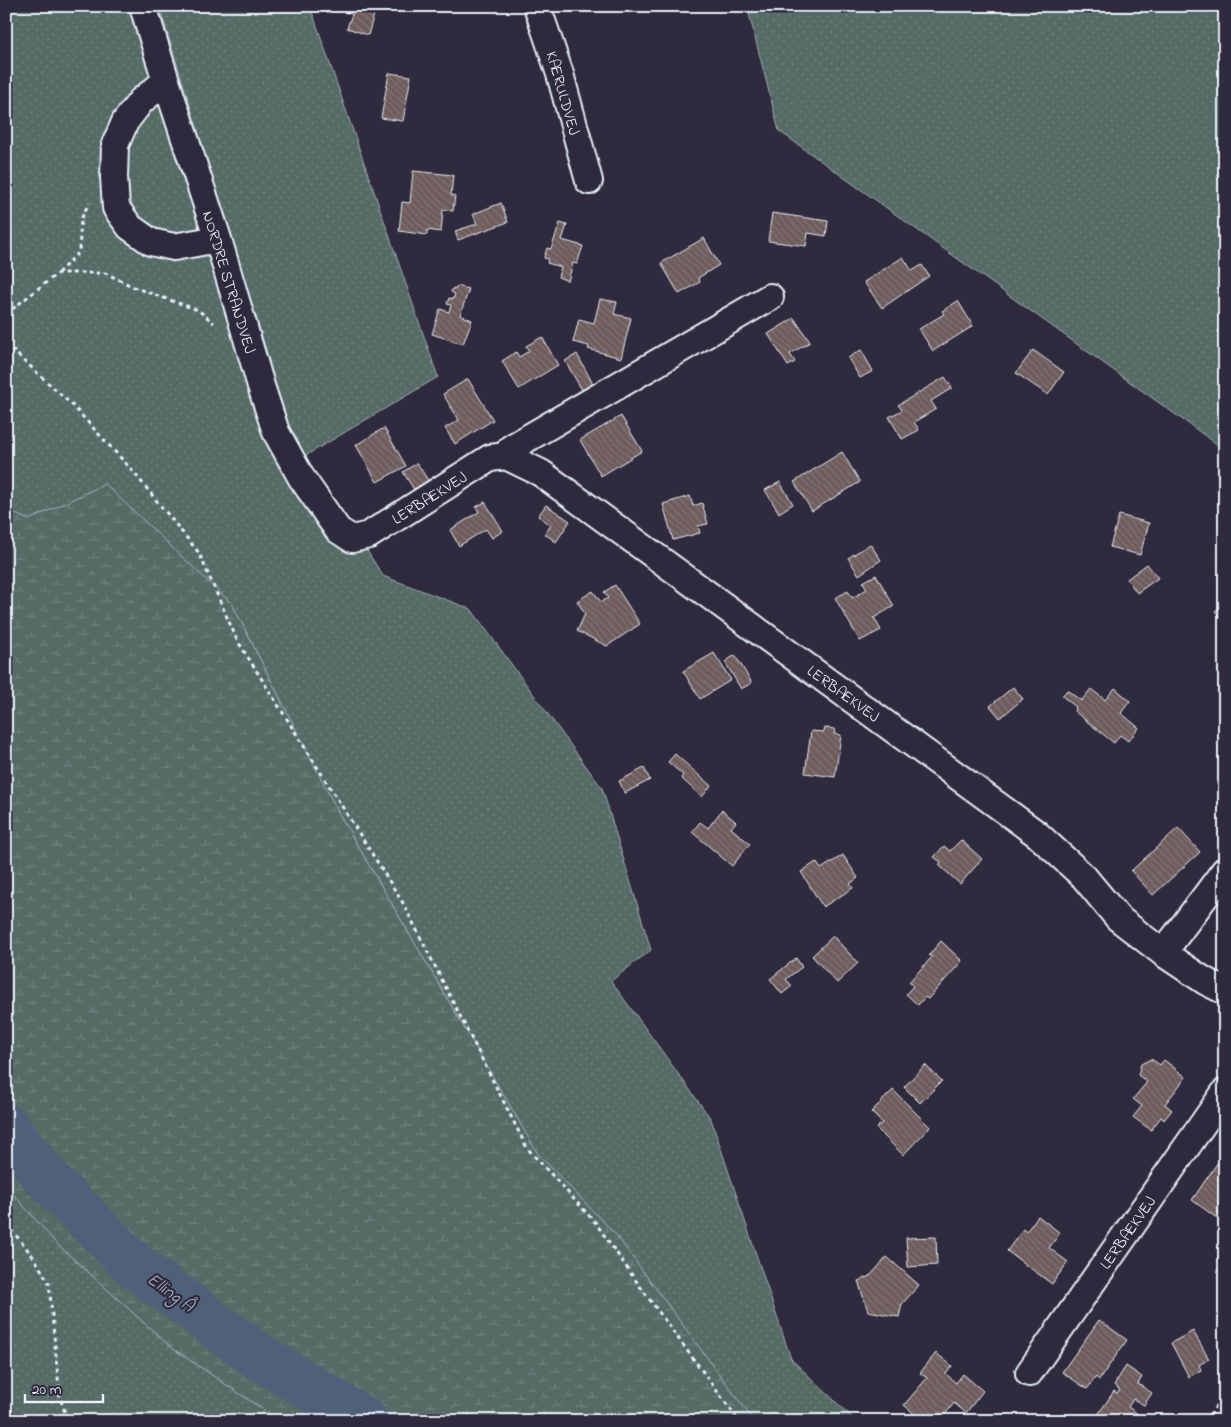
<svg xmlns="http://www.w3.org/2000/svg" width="1231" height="1427" viewBox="0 0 1231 1427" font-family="'Indie Flower',sans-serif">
<defs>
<pattern id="grass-dots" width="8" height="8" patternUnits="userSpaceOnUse" patternTransform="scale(1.25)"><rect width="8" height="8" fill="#566b66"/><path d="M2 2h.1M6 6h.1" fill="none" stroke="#6e817d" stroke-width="1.8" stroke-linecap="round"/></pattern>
<pattern id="wetland-marsh" width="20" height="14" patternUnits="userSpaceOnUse" patternTransform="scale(1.25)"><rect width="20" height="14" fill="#566b66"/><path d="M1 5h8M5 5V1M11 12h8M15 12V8" fill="none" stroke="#6e817d"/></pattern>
<pattern id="building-back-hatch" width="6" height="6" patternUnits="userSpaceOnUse" patternTransform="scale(1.25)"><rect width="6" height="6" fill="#6e5c5b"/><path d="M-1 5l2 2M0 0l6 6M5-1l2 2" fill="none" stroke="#837473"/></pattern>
</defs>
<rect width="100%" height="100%" fill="#2f2a3d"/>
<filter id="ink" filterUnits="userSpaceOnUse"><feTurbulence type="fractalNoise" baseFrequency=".02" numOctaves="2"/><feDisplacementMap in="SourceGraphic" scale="10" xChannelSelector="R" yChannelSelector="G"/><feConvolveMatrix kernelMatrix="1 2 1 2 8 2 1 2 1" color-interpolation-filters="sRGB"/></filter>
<g filter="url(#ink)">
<path fill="url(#grass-dots)" stroke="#9faeaf" d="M 6,6 L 135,6 L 158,98 L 269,447 L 322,534 L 344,550 L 364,546 L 383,576 L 471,609 L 602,788 L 651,950 L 611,981 L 711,1119 L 791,1359 L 856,1421 L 754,1421 L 616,1235 L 538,1154 L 338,812 L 232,604 L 105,484 L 29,520 L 6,510 Z
M 159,6 L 310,6 L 438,377 L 305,456 L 285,424 L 268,356 Z
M 747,6 L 1225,6 L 1225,450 L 779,131 Z
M 6,1186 L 57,1244 L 172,1348 L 280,1421 L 6,1421 Z"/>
<path fill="url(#wetland-marsh)" stroke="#9faeaf" d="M 105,484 L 232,604 L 338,812 L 538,1154 L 616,1235 L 754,1421 L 280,1421 L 172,1348 L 57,1244 L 6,1186 L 6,510 L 29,520 Z"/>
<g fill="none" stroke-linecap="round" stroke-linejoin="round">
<path stroke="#4f617a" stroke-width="46" d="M 6,1127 L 46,1178 L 135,1266 L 255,1354 L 365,1421"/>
</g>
<path fill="url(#building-back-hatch)" stroke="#e8f1f8" d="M 339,6 L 370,6 L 369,9 L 375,11 L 368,35 L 347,28 L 352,14 L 338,10 Z
M 389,73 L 411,76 L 403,121 L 381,118 Z
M 413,171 L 453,175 L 451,195 L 455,196 L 453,211 L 443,210 L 441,232 L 427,230 L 427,235 L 399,231 L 402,202 L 410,203 Z
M 501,203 L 508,222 L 458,240 L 455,231 L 477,224 L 473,214 Z
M 772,213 L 828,221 L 826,236 L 808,233 L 806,246 L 768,241 Z
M 560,223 L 567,225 L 562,240 L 583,246 L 577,264 L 573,263 L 568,281 L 558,277 L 561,267 L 547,263 L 548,259 L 544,258 L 547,248 L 551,249 Z
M 704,238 L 719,265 L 698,278 L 700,282 L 679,294 L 661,263 Z
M 903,257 L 912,271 L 922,265 L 929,276 L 882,308 L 864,282 Z
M 457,286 L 469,289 L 460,315 L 472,320 L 463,344 L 432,334 L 440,309 L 449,312 L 451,305 L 447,304 L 449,298 L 453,299 L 455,294 L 451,292 L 453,288 L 456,289 Z
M 600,299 L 617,302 L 614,314 L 631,318 L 621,358 L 588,349 L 589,346 L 573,342 L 579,319 L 594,323 Z
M 958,301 L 973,326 L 933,351 L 919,329 L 944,314 L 942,311 Z
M 794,318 L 810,342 L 790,354 L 795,362 L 788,366 L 768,334 Z
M 542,337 L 558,365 L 519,389 L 502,361 L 516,352 L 519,357 L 529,351 L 526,346 Z
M 861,350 L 873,371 L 860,378 L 848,358 Z
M 1033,350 L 1064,372 L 1048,395 L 1016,373 Z
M 577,354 L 593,384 L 582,390 L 565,361 Z
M 945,377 L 952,388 L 931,401 L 936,409 L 914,422 L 919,430 L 902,439 L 889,417 L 902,410 L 898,405 Z
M 468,379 L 493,420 L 455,444 L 445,428 L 459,420 L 443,394 Z
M 621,416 L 642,451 L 601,476 L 580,440 Z
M 384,428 L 406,466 L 377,482 L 356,445 Z
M 842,452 L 860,482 L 812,511 L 794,482 Z
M 417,463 L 429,482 L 415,491 L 403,472 Z
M 780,482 L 793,504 L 779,513 L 765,490 Z
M 690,496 L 693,506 L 702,503 L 708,524 L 698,526 L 700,533 L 673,540 L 663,504 Z
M 485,502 L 503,531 L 492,538 L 486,529 L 459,546 L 450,530 L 479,512 L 476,507 Z
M 546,505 L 570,521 L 556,542 L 545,534 L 551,525 L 538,516 Z
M 1119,515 L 1149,523 L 1140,555 L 1110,547 Z
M 870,544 L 881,560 L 859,575 L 848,558 Z
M 1147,564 L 1158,578 L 1137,593 L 1127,579 Z
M 876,575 L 894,606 L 874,618 L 881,630 L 860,641 L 835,598 L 848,591 L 852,598 L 867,589 L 863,582 Z
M 615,585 L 640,624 L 607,646 L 577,631 L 585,614 L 577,601 L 593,591 L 601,602 L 608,598 L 604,592 Z
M 1225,603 L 1225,623 L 1215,611 Z
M 714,653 L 731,680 L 700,699 L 683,671 Z
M 735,655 L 752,683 L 741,689 L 725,662 Z
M 1013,687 L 1023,699 L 1000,718 L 990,706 Z
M 1115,688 L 1130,701 L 1121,713 L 1139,728 L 1128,741 L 1120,735 L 1114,743 L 1074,711 L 1076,707 L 1062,696 L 1067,690 L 1081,701 L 1091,689 L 1105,700 Z
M 825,728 L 835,729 L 834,734 L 841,735 L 835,777 L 805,773 L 811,731 L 824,732 Z
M 675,754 L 711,786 L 702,797 L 681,778 L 683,775 L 668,762 Z
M 644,768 L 650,780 L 625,793 L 619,781 Z
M 722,810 L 736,822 L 731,828 L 750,844 L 732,866 L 692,832 L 700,822 L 708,828 Z
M 1178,828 L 1200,852 L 1153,895 L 1131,871 Z
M 961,840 L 982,859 L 960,884 L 939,865 L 941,862 L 934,857 L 944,846 L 950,851 Z
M 843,855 L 858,878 L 850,884 L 853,888 L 823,907 L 801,872 L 816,862 L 821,869 Z
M 833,936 L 858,963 L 837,983 L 812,956 Z
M 941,941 L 962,961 L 928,999 L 925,997 L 918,1005 L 906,994 L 913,986 L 909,982 L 932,957 L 929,955 Z
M 796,958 L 802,967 L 786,979 L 792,986 L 782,994 L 770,979 Z
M 1151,1059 L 1160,1065 L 1164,1060 L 1186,1077 L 1165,1104 L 1172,1110 L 1164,1120 L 1161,1117 L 1151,1130 L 1133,1117 L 1142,1106 L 1133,1099 L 1147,1082 L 1138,1075 L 1141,1064 Z
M 925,1065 L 942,1081 L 920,1103 L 904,1087 Z
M 893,1090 L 930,1127 L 903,1155 L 876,1128 L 882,1123 L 871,1112 Z
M 1218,1162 L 1225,1167 L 1225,1224 L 1192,1200 Z
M 1038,1216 L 1060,1233 L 1049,1248 L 1068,1262 L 1052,1284 L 1007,1251 L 1023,1229 L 1026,1232 Z
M 936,1237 L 937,1265 L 908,1267 L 906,1238 Z
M 887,1257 L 919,1285 L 902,1304 L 899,1317 L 868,1311 L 858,1281 L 870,1276 Z
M 1099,1320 L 1127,1340 L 1099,1380 L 1096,1377 L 1087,1389 L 1062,1372 Z
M 1193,1331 L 1209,1359 L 1199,1365 L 1201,1370 L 1189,1377 L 1171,1343 Z
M 936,1353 L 952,1366 L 946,1374 L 956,1383 L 963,1374 L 983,1391 L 966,1413 L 954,1403 L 940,1421 L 923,1421 L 904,1405 L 927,1378 L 920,1373 Z
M 1126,1366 L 1142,1377 L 1138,1384 L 1152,1393 L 1144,1405 L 1133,1399 L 1128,1407 L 1138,1414 L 1133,1421 L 1104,1421 L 1097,1416 L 1114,1391 L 1117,1393 L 1120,1390 L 1114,1385 Z"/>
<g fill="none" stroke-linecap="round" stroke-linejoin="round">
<defs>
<path id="minor" d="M 143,6 L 166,81 L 218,239 L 261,386 L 276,432 L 301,477 L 338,530 L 352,539 L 369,535 L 490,458 L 506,456 L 541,473 L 1037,834 L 1084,877 L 1118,918 L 1163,953 L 1205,981 L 1225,991
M 537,6 L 560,74 L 589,181
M 166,81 L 141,101 L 125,122 L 115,145 L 114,177 L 116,208 L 130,227 L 151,242 L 174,247 L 218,239
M 506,456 L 511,448 L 770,297
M 1163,953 L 1225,870
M 1029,1373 L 1225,1092"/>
</defs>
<use href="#minor" stroke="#e8f1f8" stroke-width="30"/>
<path stroke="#e8f1f8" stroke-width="3" stroke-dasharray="4 4" stroke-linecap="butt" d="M 58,273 L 79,252 L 81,219 L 89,203
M 6,314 L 58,273 L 105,273 L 136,288 L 198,310 L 214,323
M 6,344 L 72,405 L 131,469 L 199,553 L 237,640 L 403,903 L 527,1148 L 595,1222 L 639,1285 L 739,1421
M 6,1223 L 35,1259 L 49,1283 L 60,1398 L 68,1421
M 1204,1421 L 1212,1413 L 1225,1389"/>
<use href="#minor" stroke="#2f2a3d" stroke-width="26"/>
</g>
</g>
<g text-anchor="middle" stroke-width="4.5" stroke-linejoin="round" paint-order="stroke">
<g font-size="16" fill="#e8f1f8" stroke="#2f2a3d">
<text transform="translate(564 93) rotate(74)" y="6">KÆRULDVEJ</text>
<text transform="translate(230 282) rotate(73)" y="6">NORDRE STRANDVEJ</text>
<text transform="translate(429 497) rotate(-32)" y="6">LERBÆKVEJ</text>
<text transform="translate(844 693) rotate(36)" y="6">LERBÆKVEJ</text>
<text transform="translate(1127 1232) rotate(-55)" y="6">LERBÆKVEJ</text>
</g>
<g font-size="18" font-style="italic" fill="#abb7c6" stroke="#2f2a3d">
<text transform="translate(171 1292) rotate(36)" y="6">Elling Å</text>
</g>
</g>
<rect width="1231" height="1427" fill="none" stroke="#2f2a3d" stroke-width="25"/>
<rect x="12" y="12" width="1206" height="1402" fill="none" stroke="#e8f1f8" stroke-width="2" filter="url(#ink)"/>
<path d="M25 1394v8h78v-8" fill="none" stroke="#e8f1f8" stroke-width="2.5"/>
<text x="32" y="1394" font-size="15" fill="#e8f1f8" stroke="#2f2a3d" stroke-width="4" paint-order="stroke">20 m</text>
</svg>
